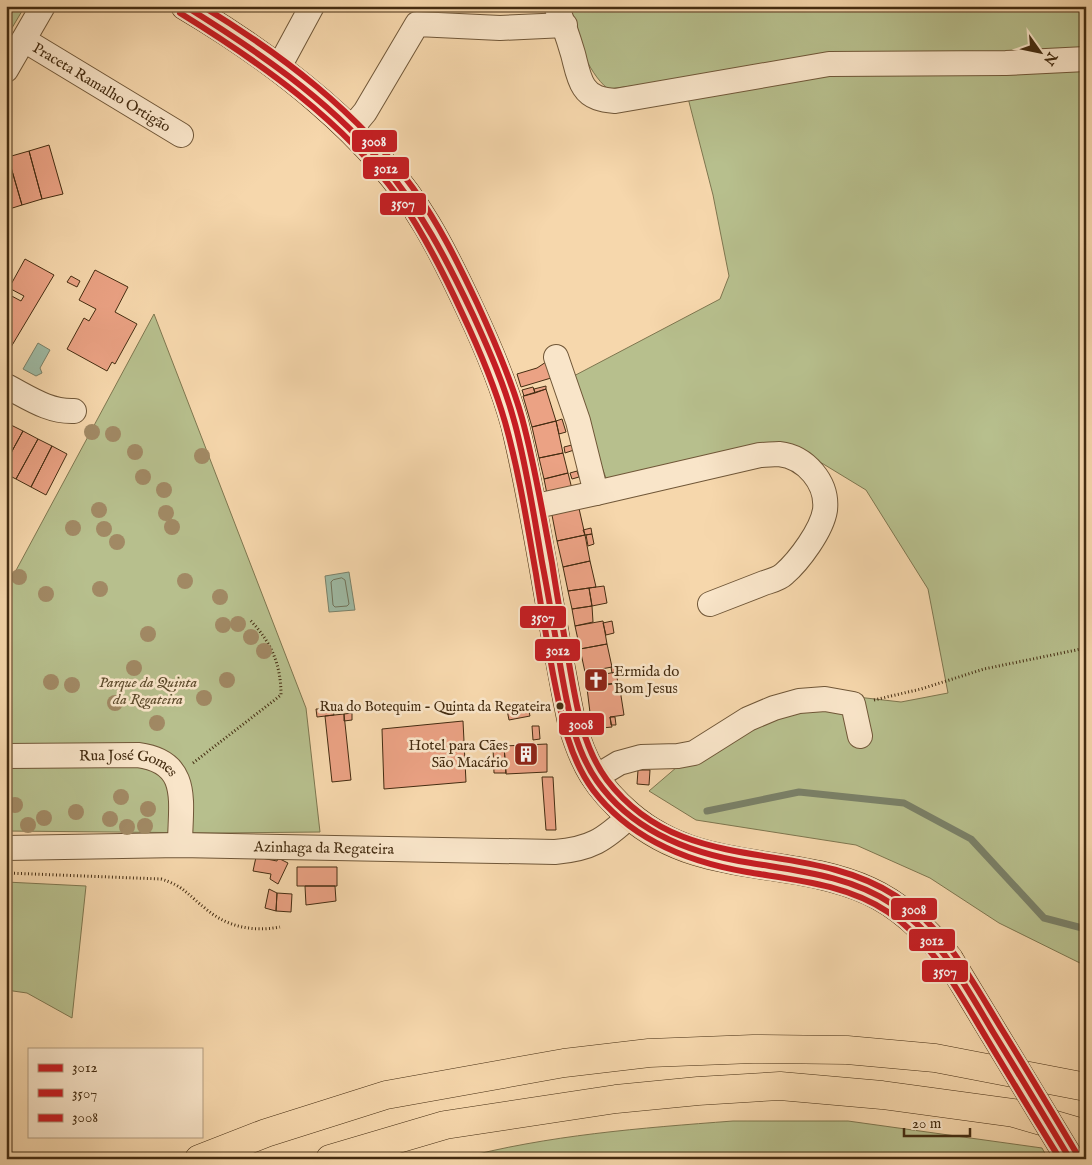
<svg xmlns="http://www.w3.org/2000/svg" width="1092" height="1165" viewBox="0 0 1092 1165" font-family="'IM FELL English',serif">
<rect width="100%" height="100%" fill="#f6d7ac"/>
<filter id="stains"><feTurbulence type="fractalNoise" baseFrequency=".004" numOctaves="4"/><feColorMatrix values="0 0 0 0 .2 0 0 0 0 .09 0 0 0 0 .02 0 0 0 .5 -.17"/></filter>
<radialGradient id="worn" r=".72"><stop offset=".6" stop-color="#630" stop-opacity="0"/><stop offset="1" stop-color="#630" stop-opacity=".3"/></radialGradient>
<path fill="#b7bf8d" stroke="#7e764f" d="M 6,6 L 25,6 L 6,38 Z
M 565,6 L 1086,6 L 1086,55 L 718,75 L 608,89 C 586,71 575,33 565,6 Z
M 1086,65 L 1086,966 L 999,923 L 930,878 L 856,845 L 696,820 L 649,791 L 705,743 L 822,693 L 901,702 L 948,693 L 928,589 L 866,490 L 820,462 L 778,447 L 607,481 L 570,378 L 720,299 L 729,276 L 713,195 L 688,98 L 824,72 Z
M 154,314 L 306,708 L 320,832 L 216,833 L 6,831 L 6,589 Z
M 6,882 L 86,886 L 72,1018 L 27,993 L 6,990 Z
M 733,1121 L 848,1121 L 1042,1148 L 1048,1159 L 458,1159 C 548,1135 641,1128 733,1121 Z"/>
<path fill="#9ebaa4" stroke="#7a8169" d="M 38,343 L 50,350 L 40,368 L 42,373 L 36,376 L 23,369 Z
M 349,572 L 355,610 L 329,612 L 325,576 Z"/>
<g fill="none" stroke-linecap="round" stroke-linejoin="round">
<path stroke="#71735a" stroke-width="1" d="M 342,578 L 345,580 L 349,604 L 347,606 L 335,607 L 333,605 L 331,582 L 333,580 Z"/>
<path stroke="#7a8169" stroke-width="7" d="M 707,811 L 799,792 L 904,803 L 971,839 L 1044,918 L 1086,929"/>
</g>
<path fill="#eba284" stroke="#442c11" d="M 49,145 L 63,194 L 42,199 L 29,151 Z
M 29,151 L 42,199 L 22,205 L 8,157 Z
M 6,157 L 8,157 L 22,205 L 6,210 Z
M 25,259 L 54,275 L 11,347 L 6,344 L 6,293 L 21,301 L 24,296 L 9,288 Z
M 95,270 L 128,287 L 115,312 L 137,324 L 115,364 L 112,362 L 107,371 L 67,349 L 84,318 L 89,321 L 96,309 L 79,300 Z
M 71,276 L 80,281 L 77,287 L 67,282 Z
M 546,362 L 551,378 L 521,387 L 517,374 L 537,368 Z
M 546,386 L 546,389 L 535,393 L 534,389 Z
M 533,387 L 535,393 L 524,396 L 522,390 Z
M 546,389 L 556,421 L 532,427 L 523,396 Z
M 562,419 L 566,432 L 559,434 L 556,421 Z
M 556,421 L 563,453 L 539,458 L 532,427 Z
M 9,424 L 23,431 L 6,462 L 6,428 Z
M 23,431 L 38,439 L 16,479 L 6,474 L 6,462 Z
M 38,439 L 52,446 L 31,487 L 16,479 Z
M 572,445 L 574,450 L 565,453 L 564,447 Z
M 52,446 L 67,454 L 46,495 L 31,487 Z
M 563,453 L 568,473 L 544,479 L 539,458 Z
M 577,471 L 579,477 L 572,479 L 570,473 Z
M 568,473 L 573,493 L 548,499 L 544,479 Z
M 578,504 L 585,535 L 557,541 L 551,510 Z
M 591,528 L 592,534 L 585,535 L 583,530 Z
M 592,534 L 594,544 L 588,546 L 586,535 Z
M 585,535 L 590,561 L 563,567 L 557,541 Z
M 590,561 L 596,587 L 568,591 L 563,567 Z
M 604,586 L 607,603 L 592,606 L 589,588 Z
M 589,588 L 592,606 L 572,609 L 568,591 Z
M 592,606 L 593,622 L 575,626 L 572,609 Z
M 603,621 L 607,644 L 580,649 L 575,626 Z
M 612,621 L 614,633 L 606,635 L 603,623 Z
M 607,644 L 612,667 L 585,672 L 580,649 Z
M 617,666 L 618,672 L 612,673 L 611,667 Z
M 616,672 L 618,683 L 606,684 L 605,674 Z
M 605,674 L 606,686 L 587,688 L 585,676 Z
M 619,683 L 624,715 L 610,717 L 612,727 L 592,729 L 587,688 Z
M 528,707 L 530,716 L 509,720 L 507,710 Z
M 316,709 L 333,709 L 334,715 L 317,717 Z
M 352,713 L 352,720 L 344,721 L 344,714 Z
M 344,714 L 351,780 L 332,782 L 325,716 Z
M 610,717 L 615,717 L 616,725 L 611,725 Z
M 463,721 L 466,782 L 384,789 L 382,729 Z
M 532,726 L 539,726 L 540,739 L 533,740 Z
M 547,744 L 547,772 L 506,774 L 504,746 Z
M 504,746 L 506,773 L 494,773 L 493,747 Z
M 638,770 L 650,770 L 649,785 L 637,784 Z
M 542,777 L 553,777 L 556,830 L 546,830 Z
M 256,857 L 277,861 L 278,858 L 288,863 L 278,884 L 270,879 L 271,874 L 253,871 Z
M 297,867 L 337,867 L 337,886 L 297,886 Z
M 305,886 L 335,886 L 336,901 L 306,905 Z
M 269,889 L 277,893 L 276,911 L 265,908 Z
M 277,893 L 292,894 L 291,912 L 276,911 Z"/>
<g fill="none" stroke-linecap="round" stroke-linejoin="round">
<defs>
<g id="minor">
<path d="M 556,6 C 563,22 568,37 573,54 C 576,65 578,78 584,87 C 591,98 603,100 615,101 L 829,64 L 1006,63 L 1086,59"/>
<path id="s1" d="M 24,40 L 181,135"/>
<path d="M 279,67 L 312,6"/>
<path d="M 6,70 L 43,6"/>
<path d="M 350,130 L 365,112 L 417,24 L 500,28 L 565,25"/>
<path d="M 6,386 C 28,397 48,412 74,411"/>
<path d="M 596,493 L 760,455 C 766,455 773,454 779,454 C 806,457 828,483 825,510 C 822,530 799,561 784,574 C 779,579 770,581 764,583 C 746,590 728,597 710,604"/>
<path d="M 532,507 L 596,493 L 578,421 L 556,357"/>
<path id="s2" d="M 6,756 L 138,755 C 192,762 180,804 180,845"/>
<path d="M 594,778 L 619,763 L 641,757 L 678,756 L 694,753 L 748,719 L 774,708 L 799,701 L 825,699 L 853,704 L 860,736"/>
<path id="s3" d="M 6,848 L 180,845 L 555,852 C 591,849 604,840 630,816"/>
</g>
<path id="major" d="M 185,6 C 275,59 373,134 427,225 C 443,252 457,281 470,309 C 488,347 504,385 515,425 C 539,524 551,625 572,724 C 584,765 597,787 629,815 C 701,877 790,855 869,891 C 902,906 927,931 949,959"/>
<path id="highway" d="M 199,1159 L 266,1133 L 386,1095 L 564,1063 L 649,1053 L 753,1049 L 847,1050 L 935,1058 L 1086,1087
M 330,1159 L 445,1125 L 616,1099 L 698,1091 L 780,1086 L 882,1095 L 1014,1113 L 1086,1134"/>
</defs>
<use href="#minor" stroke="#705738" stroke-width="26"/>
<use href="#major" stroke="#442c11" stroke-width="29"/>
<use href="#highway" stroke="#442c11" stroke-width="29"/>
<path stroke="#442c11" stroke-width="3" stroke-dasharray="1 2.5" stroke-linecap="butt" d="M 874,700 L 921,689 L 984,669 L 1086,648
M 193,763 L 281,695 C 281,664 271,642 250,620
M 7,873 L 161,879 C 184,886 188,895 206,909 C 227,927 253,932 280,927"/>
<use href="#minor" stroke="#f9e5c9" stroke-width="24"/>
<use href="#major" stroke="#f6d7ac" stroke-width="28"/>
<use href="#highway" stroke="#f6d7ac" stroke-width="28"/>
<defs>
<path id="major-bridge" d="M 949,959 L 1070,1159"/>
</defs>
<use href="#major-bridge" stroke="#442c11" stroke-width="29" stroke-linecap="butt"/>
<use href="#major-bridge" stroke="#f6d7ac" stroke-width="28"/>
<defs>
<path id="bus-1" d="M 185,6 C 256,50 326,98 380,161 C 420,208 447,260 473,315 C 489,350 505,386 515,424 C 527,469 534,516 542,562 C 549,598 555,634 561,670 C 568,708 574,748 597,781 C 633,832 691,854 751,863 C 799,871 851,876 892,904 C 939,935 965,985 993,1032 C 1019,1074 1044,1116 1070,1159"/>
<path id="bus-2" d="M 180,13 C 261,63 342,120 399,198 C 424,234 444,274 462,313 C 479,349 494,384 505,422 C 519,472 527,523 536,574 C 541,607 547,641 553,674 C 561,714 568,756 593,790 C 631,840 688,862 747,872 C 795,880 846,884 888,912 C 934,943 959,993 987,1039 C 1011,1079 1035,1119 1060,1159"/>
<path id="bus-3" d="M 202,6 C 281,54 358,112 413,188 C 439,224 458,263 477,303 C 494,340 511,379 522,418 C 535,466 543,515 552,563 C 557,596 563,629 569,663 C 576,703 582,746 607,780 C 683,880 804,836 896,896 C 945,928 971,979 1001,1028 C 1027,1070 1052,1112 1077,1154"/>
</defs>
<use href="#bus-1" stroke="#f9e5c9" stroke-width="10"/>
<use href="#bus-2" stroke="#f9e5c9" stroke-width="10"/>
<use href="#bus-3" stroke="#f9e5c9" stroke-width="10"/>
<use href="#bus-1" stroke="#c61d23" stroke-width="6"/>
<use href="#bus-2" stroke="#c61d23" stroke-width="6"/>
<use href="#bus-3" stroke="#c61d23" stroke-width="6"/>
</g>
<g fill="#a18964">
<circle cx="92" cy="432" r="8"/>
<circle cx="113" cy="434" r="8"/>
<circle cx="135" cy="452" r="8"/>
<circle cx="202" cy="456" r="8"/>
<circle cx="143" cy="477" r="8"/>
<circle cx="164" cy="490" r="8"/>
<circle cx="99" cy="510" r="8"/>
<circle cx="166" cy="513" r="8"/>
<circle cx="172" cy="527" r="8"/>
<circle cx="73" cy="528" r="8"/>
<circle cx="104" cy="529" r="8"/>
<circle cx="117" cy="542" r="8"/>
<circle cx="19" cy="577" r="8"/>
<circle cx="185" cy="581" r="8"/>
<circle cx="100" cy="589" r="8"/>
<circle cx="46" cy="594" r="8"/>
<circle cx="220" cy="597" r="8"/>
<circle cx="238" cy="624" r="8"/>
<circle cx="223" cy="625" r="8"/>
<circle cx="148" cy="634" r="8"/>
<circle cx="251" cy="637" r="8"/>
<circle cx="264" cy="651" r="8"/>
<circle cx="134" cy="668" r="8"/>
<circle cx="227" cy="680" r="8"/>
<circle cx="51" cy="682" r="8"/>
<circle cx="72" cy="685" r="8"/>
<circle cx="204" cy="698" r="8"/>
<circle cx="115" cy="703" r="8"/>
<circle cx="157" cy="723" r="8"/>
<circle cx="121" cy="797" r="8"/>
<circle cx="15" cy="805" r="8"/>
<circle cx="148" cy="809" r="8"/>
<circle cx="76" cy="812" r="8"/>
<circle cx="44" cy="818" r="8"/>
<circle cx="110" cy="819" r="8"/>
<circle cx="28" cy="825" r="8"/>
<circle cx="145" cy="826" r="8"/>
<circle cx="127" cy="827" r="8"/>
</g>
<defs>
<symbol id="church-square" viewBox="-11 -11 22 22"><rect x="-9" y="-9" width="18" height="18" rx="4" fill="#8f2418" stroke="#f9e5c9"/><path d="M-1.2-6h2.4v3.5h3.3v2.4h-3.3V6h-2.4V-.1h-3.3v-2.4h3.3Z" fill="#fff"/></symbol>
<symbol id="building-square" viewBox="-11 -11 22 22"><rect x="-9" y="-9" width="18" height="18" rx="4" fill="#8f2418" stroke="#f9e5c9"/><path d="M-4-6H4V6H1V3H-1V6H-4ZM-2.5-4.3h1.7v1.8h-1.7ZM.8-4.3h1.7v1.8H.8ZM-2.5-1h1.7V.8h-1.7ZM.8-1h1.7V.8H.8Z" fill="#fff"/></symbol>
</defs>
<g fill-rule="evenodd">
<use href="#church-square" x="582" y="666" width="28" height="28"/>
<use href="#building-square" x="512" y="740" width="28" height="28"/>
</g>
<circle fill="#442c11" stroke="#f9e5c9" stroke-width="2" cx="560" cy="706" r="4.5"/>
<g text-anchor="middle" stroke-width="5" stroke-linejoin="round" paint-order="stroke">
<g font-size="14" fill="#442c11" stroke="#f9e5c9" text-anchor="end">
<text x="551" y="711">Rua do Botequim - Quinta da Regateira</text>
</g>
<g font-size="15" fill="#442c11" stroke="#f9e5c9">
<text dy="5" stroke="none"><textPath href="#s1" startOffset="91">Praceta Ramalho Ortigão</textPath></text>
<text dy="5" stroke="none"><textPath href="#s2" startOffset="124">Rua José Gomes</textPath></text>
<text dy="5" stroke="none"><textPath href="#s3" startOffset="318">Azinhaga da Regateira</textPath></text>
</g>
<g font-size="15" fill="#442c11" stroke="#f9e5c9" text-anchor="start">
<text x="614" y="676">Ermida do<tspan x="614" dy="17">Bom Jesus</tspan></text>
<text x="508" y="750" text-anchor="end">Hotel para Cães<tspan x="508" dy="17">São Macário</tspan></text>
</g>
<g font-size="15" font-style="italic" fill="#5b492a" stroke="#f9e5c9">
<text x="148" y="687">Parque da Quinta<tspan x="148" dy="17">da Regateira</tspan></text>
</g>
</g>
<g stroke="#f9e5c9" stroke-width="2">
<rect x="351" y="129" width="47" height="24" rx="5" fill="#c61d23"/>
<rect x="362" y="156" width="48" height="24" rx="5" fill="#c61d23"/>
<rect x="379" y="192" width="48" height="24" rx="5" fill="#c61d23"/>
<rect x="519" y="605" width="48" height="24" rx="5" fill="#c61d23"/>
<rect x="534" y="638" width="47" height="24" rx="5" fill="#c61d23"/>
<rect x="558" y="712" width="47" height="24" rx="5" fill="#c61d23"/>
<rect x="890" y="897" width="48" height="24" rx="5" fill="#c61d23"/>
<rect x="908" y="928" width="48" height="24" rx="5" fill="#c61d23"/>
<rect x="921" y="959" width="48" height="24" rx="5" fill="#c61d23"/>
</g>
<g font-size="14" text-anchor="middle" font-weight="bold" fill="#fff">
<text x="374" y="146">3008</text>
<text x="386" y="173">3012</text>
<text x="403" y="208">3507</text>
<text x="543" y="622">3507</text>
<text x="558" y="655">3012</text>
<text x="581" y="729">3008</text>
<text x="914" y="914">3008</text>
<text x="932" y="945">3012</text>
<text x="945" y="976">3507</text>
</g>
<rect width="1092" height="1165" fill="none" stroke="#f6d7ac" stroke-width="25"/>
<rect x="8" y="8" width="1077" height="1150" fill="none" stroke="#442c11" stroke-width="2.5"/>
<rect x="12" y="12" width="1067" height="1140" fill="none" stroke="#442c11"/>
<rect x="28" y="1048" width="175" height="90" fill="#f9e5c9" stroke="#b19b7f"/>
<rect x="38" y="1064" width="25" height="8" fill="#c61d23" stroke="#b19b7f"/>
<text x="72" y="1072" font-size="15" fill="#442c11">3012</text>
<rect x="38" y="1089" width="25" height="8" fill="#c61d23" stroke="#b19b7f"/>
<text x="72" y="1098" font-size="15" fill="#442c11">3507</text>
<rect x="38" y="1114" width="25" height="8" fill="#c61d23" stroke="#b19b7f"/>
<text x="72" y="1122" font-size="15" fill="#442c11">3008</text>
<g transform="translate(1040 52) rotate(123)" stroke="#f9e5c9" stroke-width="4" paint-order="stroke">
<path d="M0-4L9 19L0 12L-9 19Z" fill="#442c11"/>
<text y="-8" font-size="14" font-weight="bold" text-anchor="middle" fill="#442c11">N</text>
</g>
<path d="M904 1128v8h66v-8" fill="none" stroke="#442c11" stroke-width="2.5"/>
<text x="912" y="1128" font-size="15" fill="#442c11" stroke="#f9e5c9" stroke-width="4" paint-order="stroke">20 m</text>
<rect width="100%" height="100%" filter="url(#stains)"/>
<rect width="100%" height="100%" fill="url(#worn)"/>
</svg>
